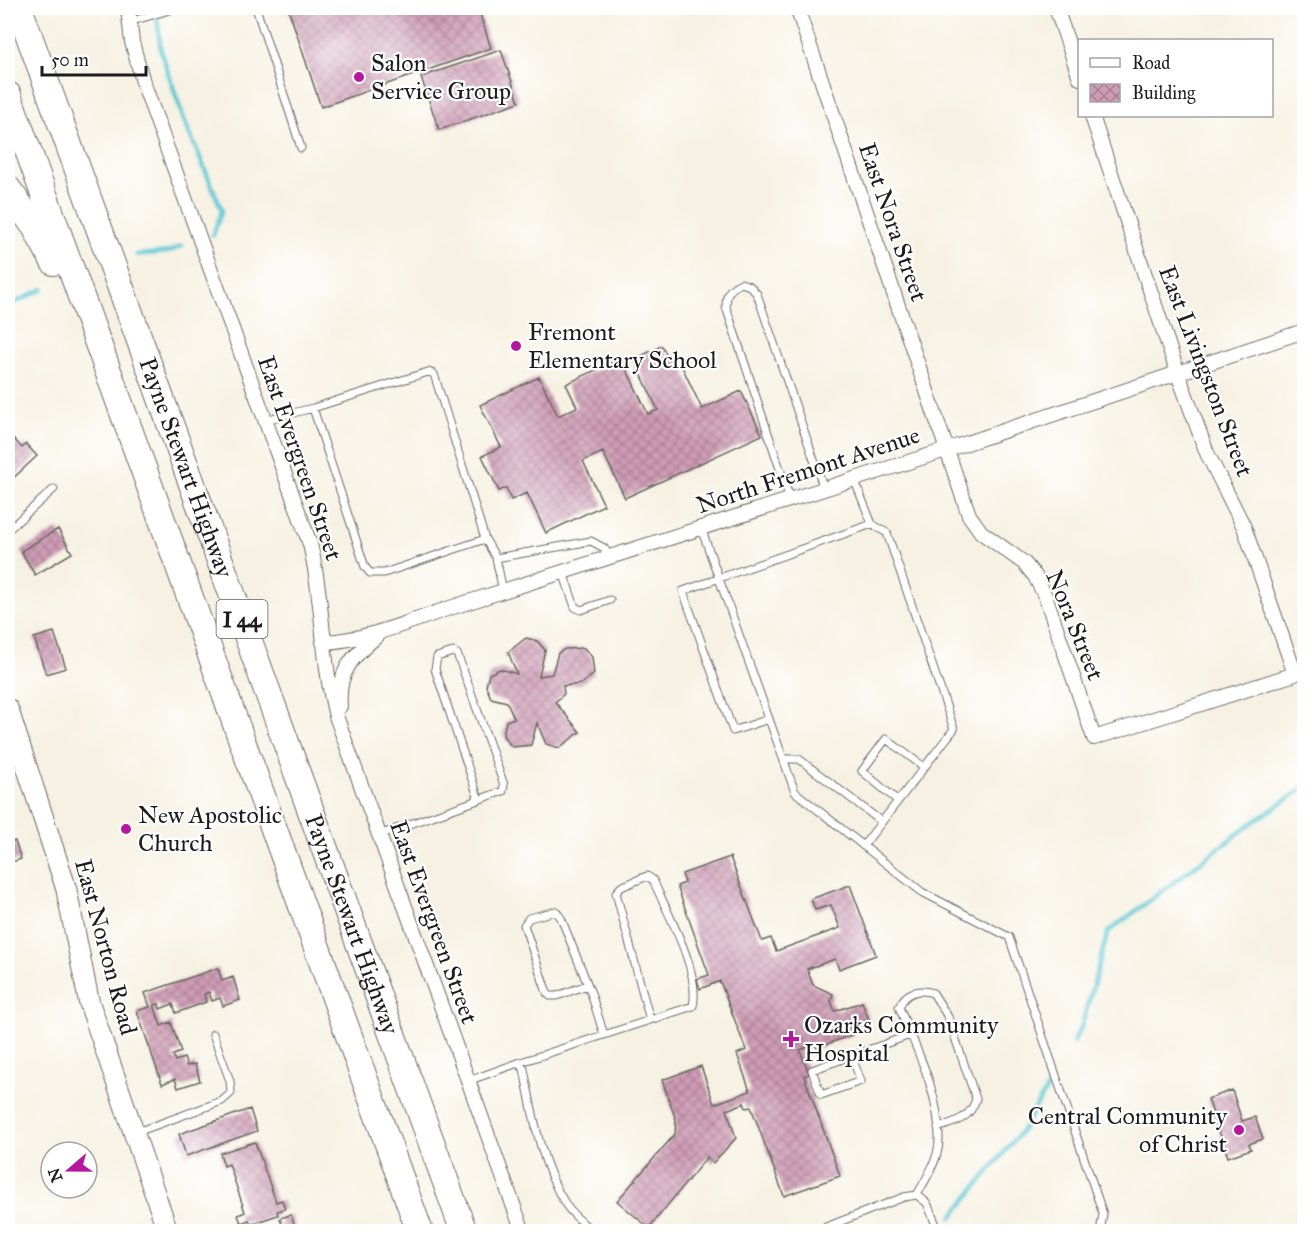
<svg xmlns="http://www.w3.org/2000/svg" width="1312" height="1239" viewBox="0 0 1312 1239" font-family="'IM FELL Great Primer',serif">
<defs>
<pattern id="building-cross-hatch" width="8" height="8" patternUnits="userSpaceOnUse" patternTransform="scale(1.5)"><rect width="8" height="8" fill="#cf9cb6"/><path d="M0 0l8 8M0 8l8-8" fill="none" stroke="#a77e93"/></pattern>
</defs>
<rect width="100%" height="100%" fill="#fff"/>
<filter id="ink" filterUnits="userSpaceOnUse"><feTurbulence type="fractalNoise" baseFrequency=".0167" numOctaves="2"/><feDisplacementMap in="SourceGraphic" scale="12" xChannelSelector="R" yChannelSelector="G"/><feConvolveMatrix kernelMatrix="1 2 1 2 8 2 1 2 1" color-interpolation-filters="sRGB"/></filter>
<filter id="wash" filterUnits="userSpaceOnUse"><feTurbulence type="fractalNoise" baseFrequency=".008" numOctaves="4" result="noise"/><feDisplacementMap in="SourceGraphic" scale="24" xChannelSelector="R" yChannelSelector="G"/><feGaussianBlur stdDeviation="1.35" result="paint"/><feColorMatrix in="noise" values="0 0 0 0 0 0 0 0 0 0 0 0 0 0 0 0 0 1.4 0 .05"/><feComposite in="paint" operator="in"/></filter>
<g filter="url(#wash)">
<rect width="100%" height="100%" fill="#f6f1e2"/>
<g fill="none" stroke-linecap="round" stroke-linejoin="round">
<path stroke="#5bc7d2" stroke-width="4.5" d="M 156,8 L 161,51 L 184,120 L 222,210 L 213,235
M 137,255 L 168,252 L 182,246
M 8,306 L 43,289
M 1073,1043 L 1082,1025 L 1108,932 L 1252,823 L 1304,788
M 952,1217 L 1022,1130 L 1050,1084"/>
</g>
<g id="blocks">
<path fill="url(#building-cross-hatch)" d="M 288,8 L 478,8 L 491,48 L 321,107 Z
M 501,50 L 519,102 L 439,130 L 421,77 Z
M 662,346 L 669,360 L 677,356 L 702,409 L 741,391 L 762,435 L 625,498 L 603,452 L 583,461 L 604,505 L 546,533 L 527,493 L 511,500 L 506,488 L 499,491 L 482,456 L 501,447 L 480,405 L 539,377 L 558,416 L 577,407 L 566,384 L 621,358 L 648,414 L 658,410 L 634,359 Z
M 13,438 L 22,448 L 26,444 L 37,456 L 8,483 L 8,443 Z
M 58,529 L 72,553 L 35,575 L 21,551 Z
M 54,632 L 66,668 L 46,674 L 34,638 Z
M 526,638 L 537,641 L 545,650 L 539,676 L 552,674 L 558,653 L 565,649 L 584,648 L 592,657 L 594,674 L 581,684 L 563,686 L 564,694 L 555,702 L 580,732 L 559,748 L 546,744 L 537,723 L 531,745 L 512,747 L 503,736 L 506,721 L 514,718 L 507,702 L 491,698 L 486,686 L 489,674 L 500,669 L 517,674 L 508,652 Z
M 15,841 L 21,859 L 9,863 L 11,869 L 8,870 L 8,843 Z
M 730,857 L 762,941 L 771,938 L 776,951 L 840,928 L 831,905 L 815,910 L 811,899 L 850,885 L 876,955 L 839,969 L 835,959 L 807,969 L 813,985 L 833,994 L 831,1001 L 835,1011 L 862,1002 L 869,1020 L 852,1026 L 854,1034 L 817,1048 L 815,1044 L 800,1050 L 809,1074 L 804,1076 L 840,1176 L 784,1196 L 751,1107 L 746,1108 L 744,1103 L 727,1110 L 736,1138 L 713,1163 L 707,1157 L 649,1228 L 617,1201 L 675,1134 L 676,1120 L 662,1080 L 701,1066 L 714,1104 L 750,1091 L 737,1054 L 746,1050 L 720,981 L 700,989 L 697,979 L 709,975 L 677,886 L 685,883 L 682,874 Z
M 218,968 L 222,981 L 233,977 L 240,1000 L 223,1006 L 220,998 L 212,1001 L 209,992 L 204,994 L 206,1002 L 176,1013 L 173,1004 L 160,1009 L 159,1004 L 154,1005 L 161,1026 L 171,1022 L 181,1052 L 173,1055 L 175,1061 L 184,1058 L 187,1066 L 195,1064 L 200,1081 L 178,1088 L 175,1079 L 162,1084 L 137,1011 L 150,1007 L 145,993 Z
M 1232,1090 L 1242,1121 L 1255,1117 L 1263,1139 L 1249,1144 L 1251,1149 L 1228,1157 L 1208,1099 Z
M 250,1109 L 257,1131 L 186,1156 L 179,1134 Z
M 255,1142 L 276,1202 L 282,1200 L 285,1209 L 277,1211 L 278,1215 L 251,1224 L 249,1220 L 241,1223 L 238,1215 L 245,1212 L 229,1164 L 224,1166 L 220,1153 Z
M 291,1215 L 297,1232 L 263,1232 L 282,1225 L 280,1218 Z"/>
</g>
</g>
<g filter="url(#ink)">
<use href="#blocks" fill-opacity="0" stroke="#686761" stroke-width="1.5"/>
<g fill="none" stroke-linecap="round" stroke-linejoin="round">
<defs>
<path id="lane" d="M 256,8 L 301,148
M 129,22 L 176,8
M 313,408 L 428,372 L 434,374 L 485,539
M 265,420 L 313,408 L 365,567 L 370,573 L 384,573 L 485,539 L 496,558 L 503,591
M 854,479 L 872,524 L 887,533 L 954,729 L 863,846
M 790,499 L 726,307 C 726,293 729,289 741,283 L 750,286 L 757,294 L 824,489
M 701,528 L 795,792 L 922,892 L 1009,937 L 1103,1214 L 1100,1232
M 8,530 L 54,489
M 496,558 L 591,541 L 604,548 L 610,557
M 563,572 L 575,607 L 581,610 L 610,600
M 769,719 L 733,731 L 683,591 L 872,524
M 784,759 L 799,759 L 882,822
M 898,801 L 862,771 L 886,739 L 924,767
M 379,835 L 475,801 L 478,797 L 435,669 L 437,657 L 453,652 L 457,654 L 462,667 L 504,785 L 503,791 L 475,801
M 587,985 L 557,996 L 550,996 L 547,993 L 524,925 L 529,918 L 556,911 L 561,918 L 591,993 L 604,1035
M 851,1055 L 861,1081 L 821,1095 L 812,1070 L 910,1035
M 518,1063 L 693,1006 C 701,972 667,912 653,880 L 647,876 L 621,887 L 616,893 L 650,1020
M 468,1081 L 518,1063 L 524,1069 C 533,1115 541,1166 566,1205 C 572,1215 584,1223 592,1232
M 137,1132 L 222,1101 L 231,1093 L 230,1081 L 213,1034
M 917,1195 C 926,1179 939,1159 939,1140 C 940,1094 916,1048 899,1007 C 905,992 919,988 933,993 L 948,1017 L 976,1099 C 970,1119 956,1121 938,1128
M 813,1232 L 904,1197 L 917,1195 L 927,1203 L 939,1232"/>
<path id="street" d="M 128,8 L 132,42 L 143,82 L 310,544 C 324,601 321,659 336,716 L 523,1232
M 797,8 L 969,515 L 981,532 L 1024,563 L 1035,576 L 1046,598 L 1094,738 L 1295,674 L 1244,527 L 1207,453 L 1178,374 L 1092,116
M 1056,8 L 1080,78
M 323,642 C 369,640 410,621 453,607 L 946,450 L 1304,331
M 340,706 C 337,671 353,656 378,635"/>
<path id="secondary" d="M 8,709 L 66,888 L 89,1002 L 168,1232"/>
<g id="highway">
<path id="s1" d="M 19,8 L 464,1232"/>
<path d="M 8,95 L 420,1232"/>
<path d="M 8,189 L 35,227 L 54,262"/>
</g>
</defs>
<use href="#lane" stroke="#686761" stroke-width="9"/>
<use href="#street" stroke="#686761" stroke-width="16"/>
<use href="#secondary" stroke="#686761" stroke-width="22"/>
<use href="#highway" stroke="#686761" stroke-width="28"/>
<use href="#lane" stroke="#fff" stroke-width="7"/>
<use href="#street" stroke="#fff" stroke-width="14"/>
<use href="#secondary" stroke="#fff" stroke-width="20"/>
<use href="#highway" stroke="#fff" stroke-width="26"/>
</g>
</g>
<g fill="#b5179e" stroke="#fff" stroke-width="2">
<circle cx="359" cy="77" r="6"/>
<circle cx="516" cy="346" r="6"/>
<circle cx="126" cy="829" r="6"/>
<path d="M788 1030h6v6h6v6h-6v6h-6v-6h-6v-6h6z"/>
<circle cx="1239" cy="1130" r="6"/>
</g>
<g text-anchor="middle" stroke-width="4.5" stroke-linejoin="round" paint-order="stroke">
<rect fill="#fff" stroke="#606060" stroke-width="1.5" x="216.5" y="600" width="51" height="38" rx="4.5"/>
<g font-size="22" font-weight="bold" fill="#1c1c1c">
<text x="242" y="627">I 44</text>
</g>
<g font-size="24" fill="#1c1c1c" stroke="#fff" text-anchor="start">
<text x="371" y="71">Salon<tspan x="371" dy="28">Service Group</tspan></text>
<text x="528" y="340">Fremont<tspan x="528" dy="28">Elementary School</tspan></text>
<text x="138" y="823">New Apostolic<tspan x="138" dy="28">Church</tspan></text>
<text x="804" y="1033">Ozarks Community<tspan x="804" dy="28">Hospital</tspan></text>
<text x="1227" y="1124" text-anchor="end">Central Community<tspan x="1227" dy="28">of Christ</tspan></text>
</g>
<g font-size="24" fill="#1c1c1c" stroke="#fff">
<text transform="translate(893 222) rotate(71)" y="8">East Nora Street</text>
<text transform="translate(1206 371) rotate(69)" y="8">East Livingston Street</text>
<text transform="translate(300 458) rotate(71)" y="8">East Evergreen Street</text>
<text dy="8" stroke="none"><textPath href="#s1" startOffset="489">Payne Stewart Highway</textPath></text>
<text transform="translate(808 470) rotate(-18)" y="8">North Fremont Avenue</text>
<text transform="translate(1075 625) rotate(68)" y="8">Nora Street</text>
<text transform="translate(434 922) rotate(70)" y="8">East Evergreen Street</text>
<text dy="8" stroke="none"><textPath href="#s1" startOffset="975">Payne Stewart Highway</textPath></text>
<text transform="translate(106 947) rotate(75)" y="8">East Norton Road</text>
</g>
</g>
<rect width="1312" height="1239" fill="none" stroke="#fff" stroke-width="30"/>
<rect x="1078" y="39" width="195" height="78" fill="#ffffff" stroke="#a4a4a4" stroke-width="1.5"/>
<rect x="1090" y="58" width="30" height="9" fill="#ffffff" stroke="#a4a4a4" stroke-width="1.5"/>
<text x="1132" y="69" font-size="18" fill="#1c1c1c">Road</text>
<rect x="1090" y="84" width="30" height="18" fill="url(#building-cross-hatch)" stroke="#a4a4a4" stroke-width="1.5"/>
<text x="1132" y="99" font-size="18" fill="#1c1c1c">Building</text>
<g transform="translate(69 1170) rotate(250)"><circle r="28" fill="#ffffff" stroke="#a4a4a4" stroke-width="1.5"/>
<path d="M0-4.5L10 22L0 15L-10 22Z" fill="#b5179e"/>
<text y="-9" font-size="16" font-weight="bold" text-anchor="middle" fill="#1c1c1c">N</text>
</g>
<path d="M42 66v9h104v-9" fill="none" stroke="#1c1c1c" stroke-width="3"/>
<text x="51" y="66" font-size="18" fill="#1c1c1c" stroke="#ffffff" stroke-width="4.5" paint-order="stroke">50 m</text>
</svg>
